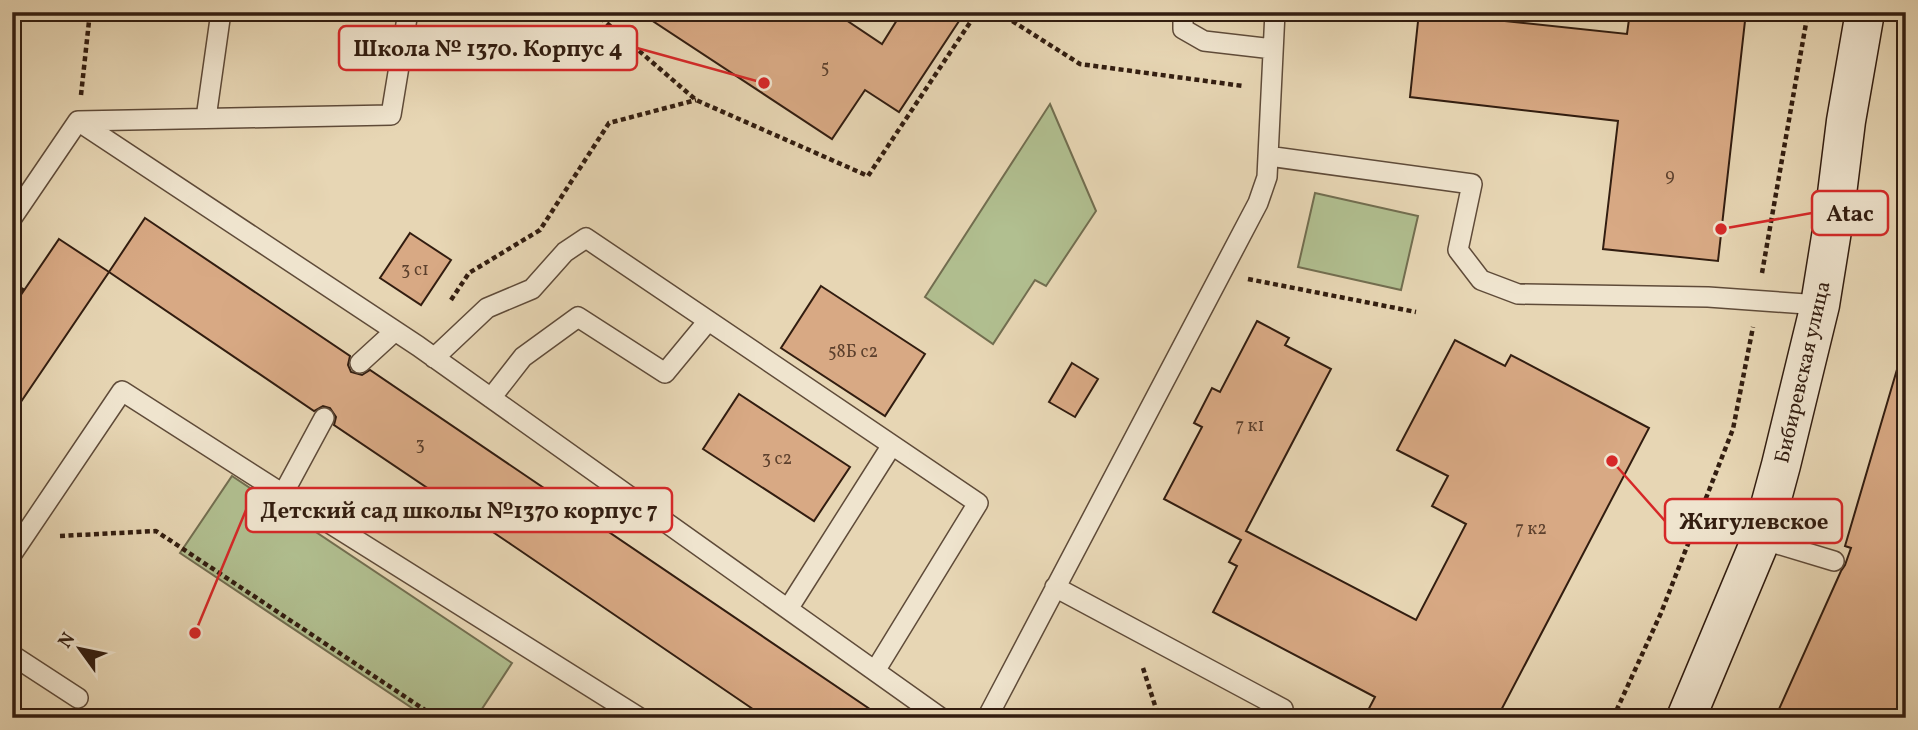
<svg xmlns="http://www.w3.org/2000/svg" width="1918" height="730" viewBox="0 0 1918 730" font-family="Vollkorn,serif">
<rect width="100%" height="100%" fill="#e7d6b4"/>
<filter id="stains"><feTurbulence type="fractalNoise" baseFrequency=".00286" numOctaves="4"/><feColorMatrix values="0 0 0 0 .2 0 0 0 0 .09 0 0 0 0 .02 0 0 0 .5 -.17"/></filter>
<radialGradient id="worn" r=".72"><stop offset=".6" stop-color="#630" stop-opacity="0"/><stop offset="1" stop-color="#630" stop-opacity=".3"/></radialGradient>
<path fill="#b1bf90" stroke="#726e50" stroke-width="2" d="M 1050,104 L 1096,211 L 1046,286 L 1035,280 L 993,344 L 925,297 Z
M 1315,193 L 1418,216 L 1401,290 L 1298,267 Z
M 232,476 L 512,663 L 476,718 L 427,718 L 180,553 Z"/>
<path fill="#d8a984" stroke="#321d10" stroke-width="2" d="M 639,12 L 834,12 L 882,44 L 902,12 L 965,12 L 899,112 L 865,90 L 832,139 Z
M 1419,12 L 1627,34 L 1630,12 L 1746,12 L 1718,261 L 1603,249 L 1618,121 L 1410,97 Z
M 145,218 L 350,356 L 348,365 L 351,372 L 362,375 L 370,370 L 883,718 L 766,718 L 512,545 L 334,425 L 336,417 L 330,408 L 323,406 L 314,411 L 109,272 Z
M 410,233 L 451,260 L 421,305 L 380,278 Z
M 59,239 L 109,272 L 12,415 L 12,308 Z
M 821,286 L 925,354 L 885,416 L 781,348 Z
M 1257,321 L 1289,338 L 1285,345 L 1331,369 L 1246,531 L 1416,620 L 1466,524 L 1432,506 L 1448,476 L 1397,450 L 1455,340 L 1505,366 L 1511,355 L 1649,428 L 1497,718 L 1364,718 L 1375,697 L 1213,612 L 1237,566 L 1229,562 L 1241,540 L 1164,499 L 1202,427 L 1194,423 L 1212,388 L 1220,392 Z
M 1072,363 L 1098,379 L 1075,417 L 1049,402 Z
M 1898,366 L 1906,367 L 1906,718 L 1775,718 L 1841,571 L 1845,565 L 1851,548 L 1845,546 Z
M 739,394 L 850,467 L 814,521 L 703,449 Z"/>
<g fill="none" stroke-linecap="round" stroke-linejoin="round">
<defs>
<path id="service" d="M 1183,12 L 1183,29 L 1204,41 L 1273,49
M 206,118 L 221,12
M 78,121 L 391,115 L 408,12
M 1268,156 L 1472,184 L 1458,250 L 1481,280 L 1518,294 L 1708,297 L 1820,305
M 12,218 L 78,121 L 418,346 L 941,718
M 434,358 L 487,308 L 532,289 L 565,252 L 586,238 L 978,503 L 875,671
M 360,363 L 395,331
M 491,398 L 523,357 L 578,317 L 665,373 L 708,321
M 283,494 L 324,418
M 1761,539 L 1834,561
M 12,554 L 122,391 L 283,494 L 640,718
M 1055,587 L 1283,709
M 788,609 L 892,445
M 12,655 L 78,698
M 987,718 L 1258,203 L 1267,177 L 1275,12"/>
<path id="secondary" d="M 1686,718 L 1761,539 L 1781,465 L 1820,305 L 1834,218 L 1846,121 L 1865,12"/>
</defs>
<use href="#service" stroke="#5f4b39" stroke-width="22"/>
<use href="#secondary" stroke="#321d10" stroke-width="41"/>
<path stroke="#321d10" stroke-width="4.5" stroke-dasharray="5 3.5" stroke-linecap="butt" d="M 594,12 L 696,100 L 868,176 L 977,12
M 998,12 L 1080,64 L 1243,86
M 81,95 L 90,12
M 1762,273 L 1808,12
M 1248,279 L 1416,312
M 12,284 L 24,291
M 451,300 L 469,273 L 540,230 L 609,123 L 696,100
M 60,536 L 156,531 L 437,718
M 1143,668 L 1159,718
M 1613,718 L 1661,613 L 1733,429 L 1753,327"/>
<use href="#service" stroke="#efe4ce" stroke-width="19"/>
<use href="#secondary" stroke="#efe4ce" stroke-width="38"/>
</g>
<g text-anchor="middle" stroke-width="7" stroke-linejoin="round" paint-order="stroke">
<g font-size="18" fill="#5c402d">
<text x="825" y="73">5</text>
<text x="1670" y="181">9</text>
<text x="415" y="275">3 с1</text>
<text x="853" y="357">58Б с2</text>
<text x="1250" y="431">7 к1</text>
<text x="420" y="450">3</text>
<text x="777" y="464">3 с2</text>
<text x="1531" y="534">7 к2</text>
</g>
<g font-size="21" fill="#321d10" stroke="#efe4ce">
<text transform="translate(1802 372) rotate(-77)" y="7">Бибиревская улица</text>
</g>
</g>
<path fill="none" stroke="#d62828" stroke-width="2.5" d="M764 83L637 48M1721 229L1812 213M195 633L246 510M1612 461L1665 521"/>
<g fill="#d62828" stroke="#efe4ce" stroke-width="2.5">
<circle cx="764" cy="83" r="7"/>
<circle cx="1721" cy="229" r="7"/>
<circle cx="195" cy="633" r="7"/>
<circle cx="1612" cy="461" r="7"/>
</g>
<g fill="#efe4ce" stroke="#d62828" stroke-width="2.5">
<rect x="339" y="26" width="298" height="44" rx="7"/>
<rect x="1812" y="191" width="76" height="44" rx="7"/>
<rect x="246" y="488" width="426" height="44" rx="7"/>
<rect x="1665" y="499" width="177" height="44" rx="7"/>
</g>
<g font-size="23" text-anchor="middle" font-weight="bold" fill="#321d10">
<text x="488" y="56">Школа № 1370. Корпус 4</text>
<text x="1850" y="221">Atac</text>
<text x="459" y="518">Детский сад школы №1370 корпус 7</text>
<text x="1754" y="529">Жигулевское</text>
</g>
<rect width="1918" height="730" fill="none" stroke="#e7d6b4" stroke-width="42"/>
<rect x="14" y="14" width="1890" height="702" fill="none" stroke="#321d10" stroke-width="3.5"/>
<rect x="21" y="21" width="1876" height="688" fill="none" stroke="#321d10" stroke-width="2"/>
<g transform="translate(80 649) rotate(303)" stroke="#efe4ce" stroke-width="5" paint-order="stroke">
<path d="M0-5L12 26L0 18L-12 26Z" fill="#321d10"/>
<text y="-10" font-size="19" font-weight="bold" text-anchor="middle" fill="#321d10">N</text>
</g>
<rect width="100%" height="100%" filter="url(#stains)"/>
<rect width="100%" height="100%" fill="url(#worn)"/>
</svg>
